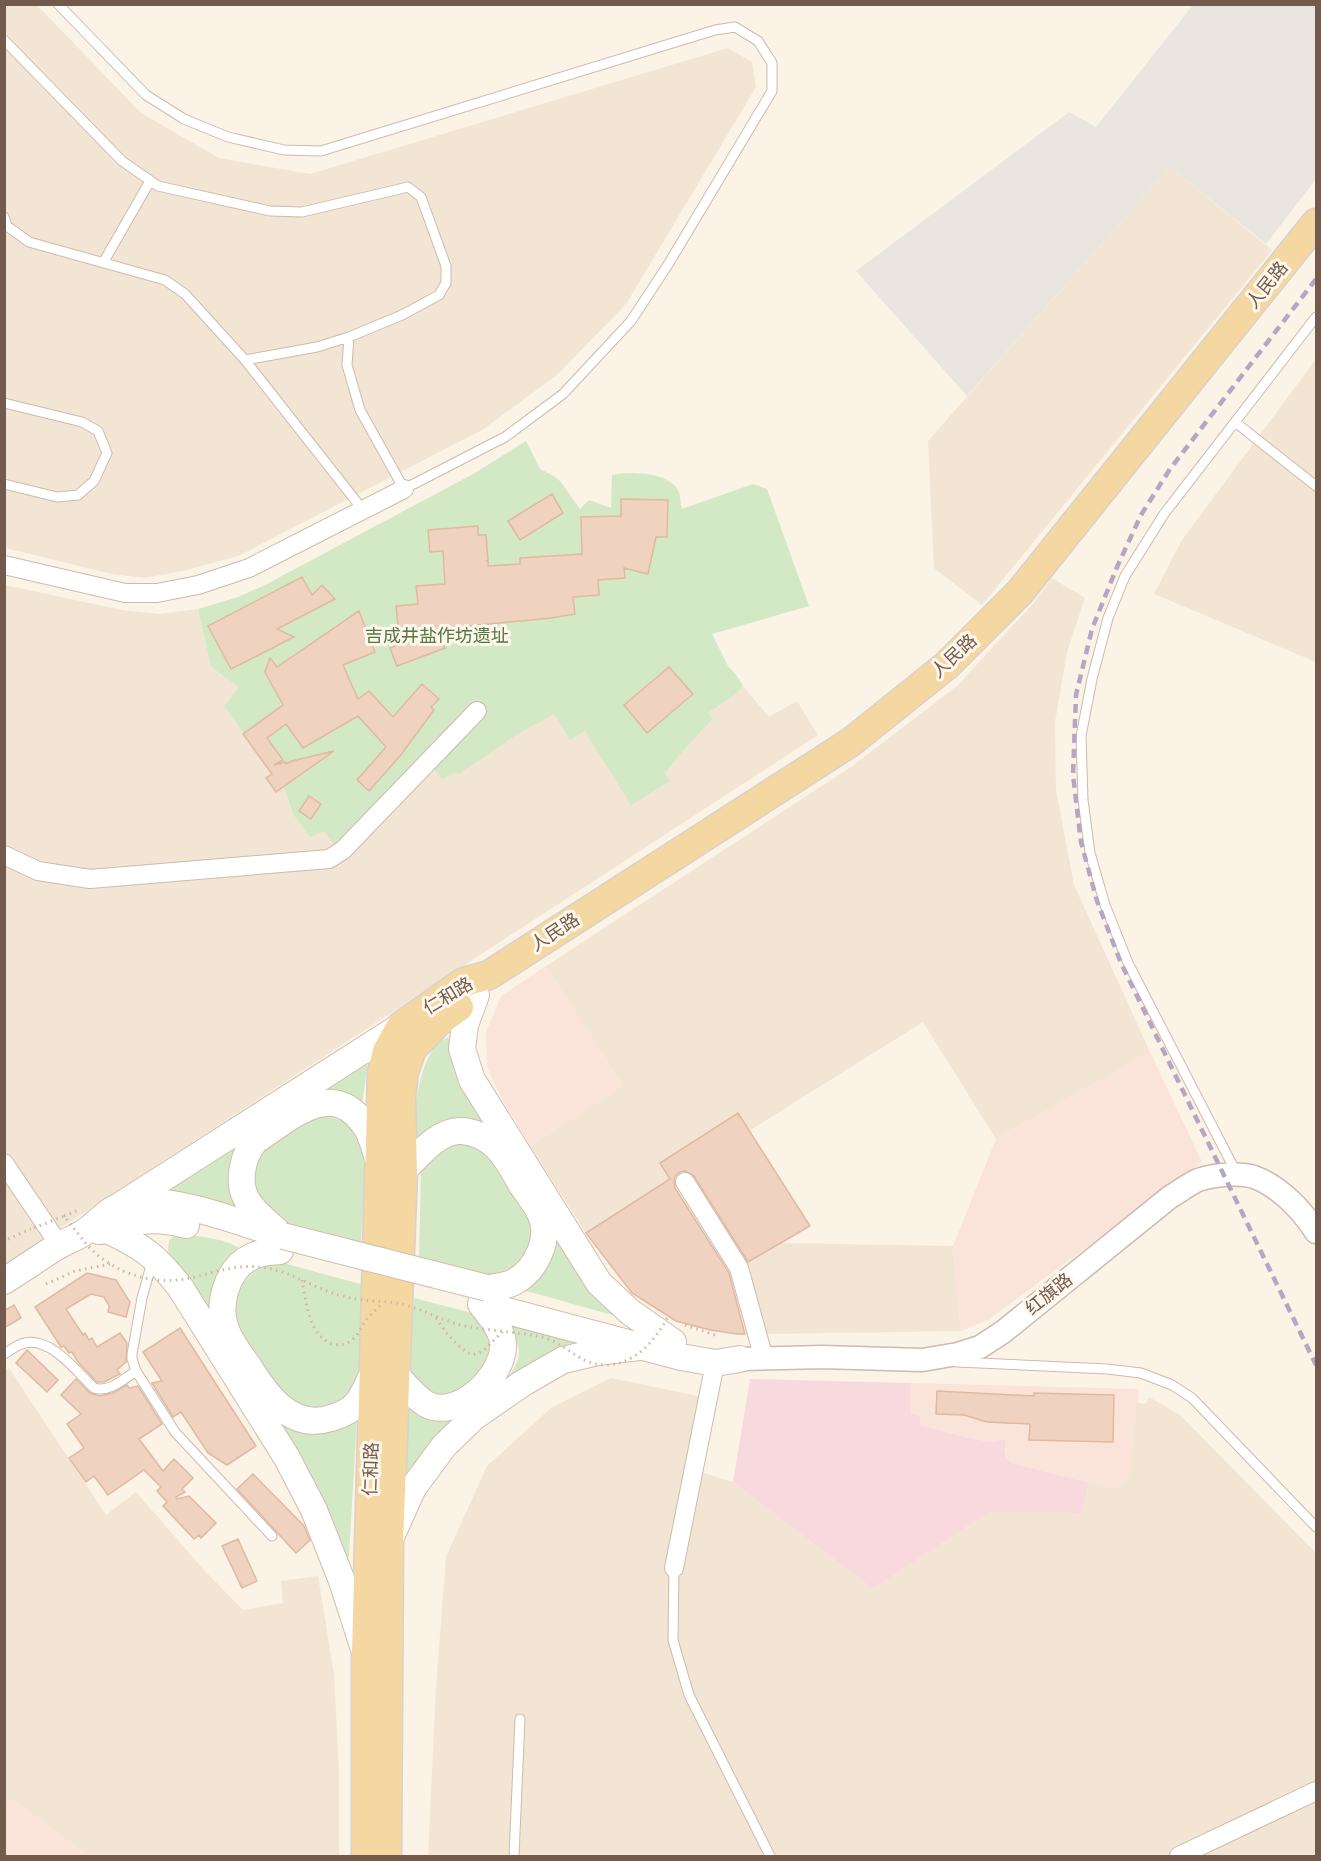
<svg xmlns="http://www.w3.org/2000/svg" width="1321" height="1861" viewBox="0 0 1321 1861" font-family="'Work Sans','Noto Sans SC',sans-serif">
<rect width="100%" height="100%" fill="#fbf3e6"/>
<path fill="#f2e5d4" d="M 5,5 L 37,5 L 141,113 L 219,158 L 310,174 L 728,48 L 752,62 L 756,87 L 626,304 L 557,375 L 482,430 L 238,556 L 183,571 L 144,578 L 112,574 L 5,548 Z
M 1170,167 L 1272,250 L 982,605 L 934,568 L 928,441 Z
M 1316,359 L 1316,662 L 1154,594 L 1182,540 Z
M 1052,578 L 1085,598 L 1067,652 L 1055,722 L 1056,790 L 1074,885 L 1150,1052 L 996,1139 L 923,1022 L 749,1131 L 660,1163 L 670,1179 L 586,1233 L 530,1146 L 623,1086 L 546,966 L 851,767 L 957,686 L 1031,606 Z
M 5,585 L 122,610 L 159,614 L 198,609 L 211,667 L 239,687 L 224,706 L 272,774 L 284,787 L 293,814 L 421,765 L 459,774 L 518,734 L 554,713 L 670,781 L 665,773 L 689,744 L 713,719 L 708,713 L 732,697 L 743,686 L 769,717 L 797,701 L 818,735 L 5,1264 Z
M 780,1243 L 953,1246 L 961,1331 L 767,1334 L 747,1262 Z
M 9,1368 L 106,1515 L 136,1492 L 204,1570 L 243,1610 L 283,1603 L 281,1581 L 318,1576 L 334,1674 L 339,1769 L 339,1856 L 88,1856 L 14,1800 L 5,1804 L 4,1371 Z
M 611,1378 L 708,1398 L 688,1468 L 733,1482 L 873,1589 L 989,1512 L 1082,1513 L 1089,1483 L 1111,1489 L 1130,1475 L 1136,1402 L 1146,1404 L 1149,1397 L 1180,1415 L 1316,1553 L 1316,1856 L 428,1856 L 436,1687 L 446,1557 L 487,1466 L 551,1408 Z"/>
<path fill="#fae4da" d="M 546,966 L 623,1086 L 530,1146 L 502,1099 L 487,1067 L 486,1032 L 501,996 Z
M 1150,1052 L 1202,1162 L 988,1320 L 961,1331 L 953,1246 L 996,1139 Z
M 910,1383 L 1139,1389 L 1138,1402 L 1136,1402 L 1130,1475 L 1119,1487 L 1111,1489 L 1011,1463 L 1005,1456 L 1006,1448 L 994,1442 L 972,1439 L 920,1425 L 911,1414 Z
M 14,1800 L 88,1856 L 5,1856 L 5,1804 Z"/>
<path fill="#ebe5df" d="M 1193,5 L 1316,5 L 1316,179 L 1266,244 L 1170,167 L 967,396 L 856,271 L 1069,112 L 1096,127 Z"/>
<path fill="#f8d9dd" d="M 750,1379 L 910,1383 L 911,1414 L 920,1416 L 920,1425 L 972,1439 L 994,1442 L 1005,1439 L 1005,1456 L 1011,1463 L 1089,1483 L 1082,1513 L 989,1512 L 873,1589 L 733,1482 Z"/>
<path fill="#d3e8c5" d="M 526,441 L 540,469 L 552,475 L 560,481 L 580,509 L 589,500 L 611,508 L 612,475 C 629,471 668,472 678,490 C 681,495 680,503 682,509 L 753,484 L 767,489 L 809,606 L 712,634 L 728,666 L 737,676 L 743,686 L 732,697 L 708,713 L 713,719 L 689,744 L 665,773 L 670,781 L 631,805 L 585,731 L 570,740 L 554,714 L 518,734 L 459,774 L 454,773 L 442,779 L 428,763 L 335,846 L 324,831 L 310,837 L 293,814 L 284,787 L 276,792 L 266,778 L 272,774 L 224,706 L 239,687 L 211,667 L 198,609 L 238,597 L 263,586 L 475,473 Z
M 448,1038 L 455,1047 L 495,1127 C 457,1111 442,1115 412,1142 C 414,1117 419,1045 448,1038 Z
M 368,1059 L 362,1107 C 346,1094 341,1091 319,1090 Z
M 315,1114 L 330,1116 L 347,1123 L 359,1134 L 366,1154 L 361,1242 L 284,1222 L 259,1200 L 253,1182 L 257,1154 Z
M 455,1143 L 470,1143 L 486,1151 L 529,1216 L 531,1235 L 527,1250 L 517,1264 L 502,1273 L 485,1277 L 419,1257 L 421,1169 L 435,1153 Z
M 236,1145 L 230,1165 L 230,1178 L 242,1213 L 164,1192 Z
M 554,1226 L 616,1316 L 523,1290 Z
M 175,1234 C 193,1235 223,1238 239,1248 L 239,1249 L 219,1271 L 211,1315 L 168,1251 L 169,1241 Z
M 276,1261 L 364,1285 L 359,1369 L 356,1384 L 348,1398 L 321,1410 L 293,1404 L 251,1359 L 234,1315 L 236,1296 L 242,1284 L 261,1265 Z
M 414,1298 L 476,1314 L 488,1326 L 493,1363 L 458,1395 L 428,1395 L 409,1372 Z
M 508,1324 L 584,1344 L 509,1378 C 524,1351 521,1350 508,1324 Z
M 407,1403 L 464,1412 L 406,1481 Z
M 357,1418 L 349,1555 L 347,1560 L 278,1422 L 285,1425 Z"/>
<path fill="#efd2bf" stroke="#e0b9a0" stroke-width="1.5" d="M 552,494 L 563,513 L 520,540 L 508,521 Z
M 621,499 L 668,500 L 667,537 L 656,537 L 648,574 L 624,568 L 625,578 L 598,580 L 599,595 L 573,597 L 575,614 L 551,618 L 438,629 L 445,648 L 397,666 L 390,648 L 400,644 L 396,606 L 418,604 L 416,586 L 445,584 L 443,551 L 430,552 L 428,530 L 478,526 L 478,535 L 486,535 L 488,560 L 486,561 L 488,561 L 488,566 L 520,564 L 520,558 L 582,554 L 581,517 L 621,516 Z
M 302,577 L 312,595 L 322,585 L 335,599 L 277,629 L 294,637 L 231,669 L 208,626 Z
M 359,611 L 375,652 L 343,665 L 358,699 L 369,691 L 393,717 L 422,684 L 439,699 L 431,707 L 434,710 L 400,756 L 369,791 L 357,780 L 386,747 L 358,716 L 303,748 L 286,724 L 267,738 L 283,760 L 274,765 L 285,762 L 286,764 L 292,761 L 334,751 L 276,792 L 266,778 L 272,774 L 243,734 L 283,705 L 265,672 L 270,658 L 277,667 Z
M 669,667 L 693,694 L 647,733 L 624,705 Z
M 309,796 L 321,804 L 311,819 L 299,811 Z
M 738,1113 L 810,1226 L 748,1262 L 694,1176 L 685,1171 L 680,1172 L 675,1176 L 674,1182 L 675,1188 L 729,1273 L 745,1334 L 737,1334 L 710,1330 L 676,1321 L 632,1293 L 586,1233 L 670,1179 L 660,1163 Z
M 87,1273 L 116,1280 L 130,1302 L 126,1317 L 108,1312 L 109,1306 L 104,1297 L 91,1294 L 66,1309 L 83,1335 L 85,1333 L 89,1340 L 92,1338 L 97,1347 L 120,1333 L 127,1343 L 126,1362 L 117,1370 L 120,1374 L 104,1382 L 97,1382 L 78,1362 L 72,1352 L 69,1353 L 64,1346 L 61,1347 L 35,1307 Z
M 14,1305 L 21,1318 L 4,1328 L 4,1311 Z
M 180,1328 L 256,1446 L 227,1465 L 208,1453 L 181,1412 L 173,1417 L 152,1383 L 162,1381 L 143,1352 Z
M 27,1350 L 58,1380 L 47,1392 L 16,1363 Z
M 76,1379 L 90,1393 L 99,1396 L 113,1393 L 127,1385 L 129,1388 L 138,1386 L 162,1424 L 139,1439 L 163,1471 L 174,1459 L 193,1478 L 182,1489 L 185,1492 L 176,1497 L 177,1499 L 189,1496 L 216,1523 L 201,1538 L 199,1535 L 194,1539 L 163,1506 L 167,1502 L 157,1491 L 161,1487 L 144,1470 L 108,1495 L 94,1476 L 86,1482 L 69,1458 L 84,1448 L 67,1424 L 81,1414 L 61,1395 Z
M 937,1391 L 1034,1396 L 1034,1393 L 1114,1395 L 1113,1442 L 1029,1440 L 1030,1424 L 987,1422 L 964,1415 L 936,1414 Z
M 253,1474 L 304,1526 L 310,1540 L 296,1553 L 237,1489 Z
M 238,1539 L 257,1581 L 242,1588 L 222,1546 Z"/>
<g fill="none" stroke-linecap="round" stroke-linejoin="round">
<defs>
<path id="service" d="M 58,4 L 146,95 L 184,119 L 228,137 L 284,150 L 321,151 L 715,30 L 735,27 L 758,41 L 772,63 L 772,91 L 669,263 L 631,321 L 563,394 L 505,437 L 404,489 L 360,410 L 347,365 L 349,337
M 4,40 L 122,161 L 158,186 L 270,211 L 302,212 L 408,187 L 421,197 L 446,266 L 446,283 L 439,295 L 402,315 L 349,337 L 317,347 L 245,360
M 4,217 L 7,226 L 29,242 L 165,280 L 185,294 L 245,360 L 363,510
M 103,263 L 150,181
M 4,403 L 82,422 L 98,431 L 107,453 L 94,481 L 78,495 L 57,497 L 4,484
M 1235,422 L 1316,486
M 1237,1174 L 1128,963 L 1105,905 L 1090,853 L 1083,800 L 1081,736 L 1092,679 L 1108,618 L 1125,576 L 1164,514 L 1316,317
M 152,1262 L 142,1298 L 132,1354 L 132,1359 L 136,1371 L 175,1432 L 272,1536
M 4,1354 C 11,1350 18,1344 25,1343 C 51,1337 77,1372 94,1388 C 109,1393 124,1379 136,1371
M 957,1362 L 1107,1369 L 1141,1373 L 1172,1385 L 1192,1398 L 1316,1527
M 674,1568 L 673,1640 L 689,1695 L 770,1856
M 514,1856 L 520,1719"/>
<path id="minor" d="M 4,565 L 125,593 L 157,593 L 198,585 L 249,568 L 404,489
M 4,855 L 38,871 L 90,879 L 329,859 L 343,850 L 477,711
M 4,1163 L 60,1246
M 685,1182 L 739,1268 L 764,1359
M 674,1568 L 715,1363
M 1179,1856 L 1316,1791"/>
<path id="tertiary" d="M 740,1359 L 822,1357 L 922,1360 L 958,1354 L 980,1347 L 1003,1332 L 1170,1197 C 1179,1192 1189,1184 1198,1180 C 1213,1175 1239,1172 1254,1177 C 1279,1186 1302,1210 1316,1232"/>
<path id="secondary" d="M 476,995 L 465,1025 L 462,1049 L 472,1080 L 599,1283 L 630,1312 L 673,1342
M 403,1171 C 418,1156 439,1129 462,1131 C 495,1134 507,1159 521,1184 C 528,1194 536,1204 541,1215 C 551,1239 536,1270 514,1282 C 507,1286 496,1287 487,1288
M 121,1205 L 401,1026
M 99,1231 C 110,1231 117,1227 127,1224 C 148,1218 166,1220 186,1225
M 109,1231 C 144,1247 156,1257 180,1287 L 287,1458 L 314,1510 L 342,1581 L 363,1646
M 278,1232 C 267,1222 253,1212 246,1198 C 237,1181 243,1155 255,1141 C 290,1118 333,1076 366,1127 C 372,1136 374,1148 378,1158
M 280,1251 C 271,1252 261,1252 253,1256 C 226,1268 216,1306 227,1332 C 232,1344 241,1356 249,1367 C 267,1396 292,1431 331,1418 C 342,1415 351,1411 358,1402 C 364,1394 368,1383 373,1374
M 4,1281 C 22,1270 40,1257 58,1246 C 67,1241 78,1237 86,1231 C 99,1222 108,1209 123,1205 C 166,1192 241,1223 283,1236
M 481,1304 L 681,1357 L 715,1363 L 740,1359
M 396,1375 C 405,1385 415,1397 426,1404 C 458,1421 504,1376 503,1345 C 503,1330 490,1316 481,1304
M 390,1539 L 413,1488 L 444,1446 L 474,1417 L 523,1383 L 563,1360 L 598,1352 L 639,1347"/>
<path id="primary" d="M 366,1856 L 366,1653 L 382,1072 L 387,1051 L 401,1026 L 464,982 L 489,975 L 851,742 L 947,665 L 1020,592 L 1316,223
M 387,1856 L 389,1542 L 403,1171 L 401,1098 L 404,1072 L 412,1049 L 437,1023 L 459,1007"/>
</defs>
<use href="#service" stroke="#ccbbac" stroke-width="11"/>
<use href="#minor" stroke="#ccbbac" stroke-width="20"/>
<use href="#tertiary" stroke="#ccbbac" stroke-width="25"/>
<use href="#secondary" stroke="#d0bdad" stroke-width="28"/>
<use href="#primary" stroke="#d8d1cd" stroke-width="31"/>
<path stroke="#d3b6a2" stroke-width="3" stroke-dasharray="1.5 4.5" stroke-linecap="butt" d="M 64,1216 L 79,1210
M 8,1239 L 31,1229
M 46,1284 L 75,1271 L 110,1264
M 685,1325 L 715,1335"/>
<use href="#service" stroke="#fff" stroke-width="9"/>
<use href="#minor" stroke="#fff" stroke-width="18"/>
<use href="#tertiary" stroke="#fff" stroke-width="22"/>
<use href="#secondary" stroke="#fff" stroke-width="26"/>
<use href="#primary" stroke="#f5d7a2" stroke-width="28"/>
<path stroke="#b6a5c4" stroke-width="4.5" stroke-dasharray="9 6" stroke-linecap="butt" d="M 1316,279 L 1170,469 L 1141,515 L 1117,567 L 1092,629 L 1076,695 L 1073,775 L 1081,842 L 1097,901 L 1121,963 L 1316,1365"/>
<defs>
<path id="secondary-bridge" d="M 283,1236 L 487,1288"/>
</defs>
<use href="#secondary-bridge" stroke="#d0bdad" stroke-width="28" stroke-linecap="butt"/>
<path stroke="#d3b6a2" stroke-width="3" stroke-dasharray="1.5 4.5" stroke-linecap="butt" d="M 34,1228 L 64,1216 C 74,1228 82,1240 93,1251 C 119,1275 156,1286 190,1278 C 216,1272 239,1263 266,1268 C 296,1273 321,1293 351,1298 C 369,1302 388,1300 405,1305 C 427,1311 447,1323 470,1327 C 493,1331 518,1332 542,1337 C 566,1343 580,1366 607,1365 C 637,1363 654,1341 668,1317
M 302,1280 C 306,1301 309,1337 333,1344 C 340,1346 349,1344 354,1338 C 360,1333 362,1324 367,1319 C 372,1313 378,1308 383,1302
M 436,1318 C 446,1333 456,1346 472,1355 L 482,1352 L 503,1331"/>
<use href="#secondary-bridge" stroke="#fff" stroke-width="26"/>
</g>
<g text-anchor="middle" stroke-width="6" stroke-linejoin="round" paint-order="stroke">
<g font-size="18" fill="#725a4c" stroke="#fef7ec">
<text transform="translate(1267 285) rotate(-51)" y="6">人民路</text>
<text transform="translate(954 656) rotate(-43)" y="6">人民路</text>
<text transform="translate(555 932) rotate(-33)" y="6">人民路</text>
<text transform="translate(448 996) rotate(-31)" y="6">仁和路</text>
<text transform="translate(1049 1294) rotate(-39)" y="6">红旗路</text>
<text transform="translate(371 1469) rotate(-88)" y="6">仁和路</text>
</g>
<g font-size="18" fill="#547845" stroke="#fef7ec">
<text x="437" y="642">吉成井盐作坊遗址</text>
</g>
</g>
<rect width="1321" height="1861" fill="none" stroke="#725a4c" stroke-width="12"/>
</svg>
